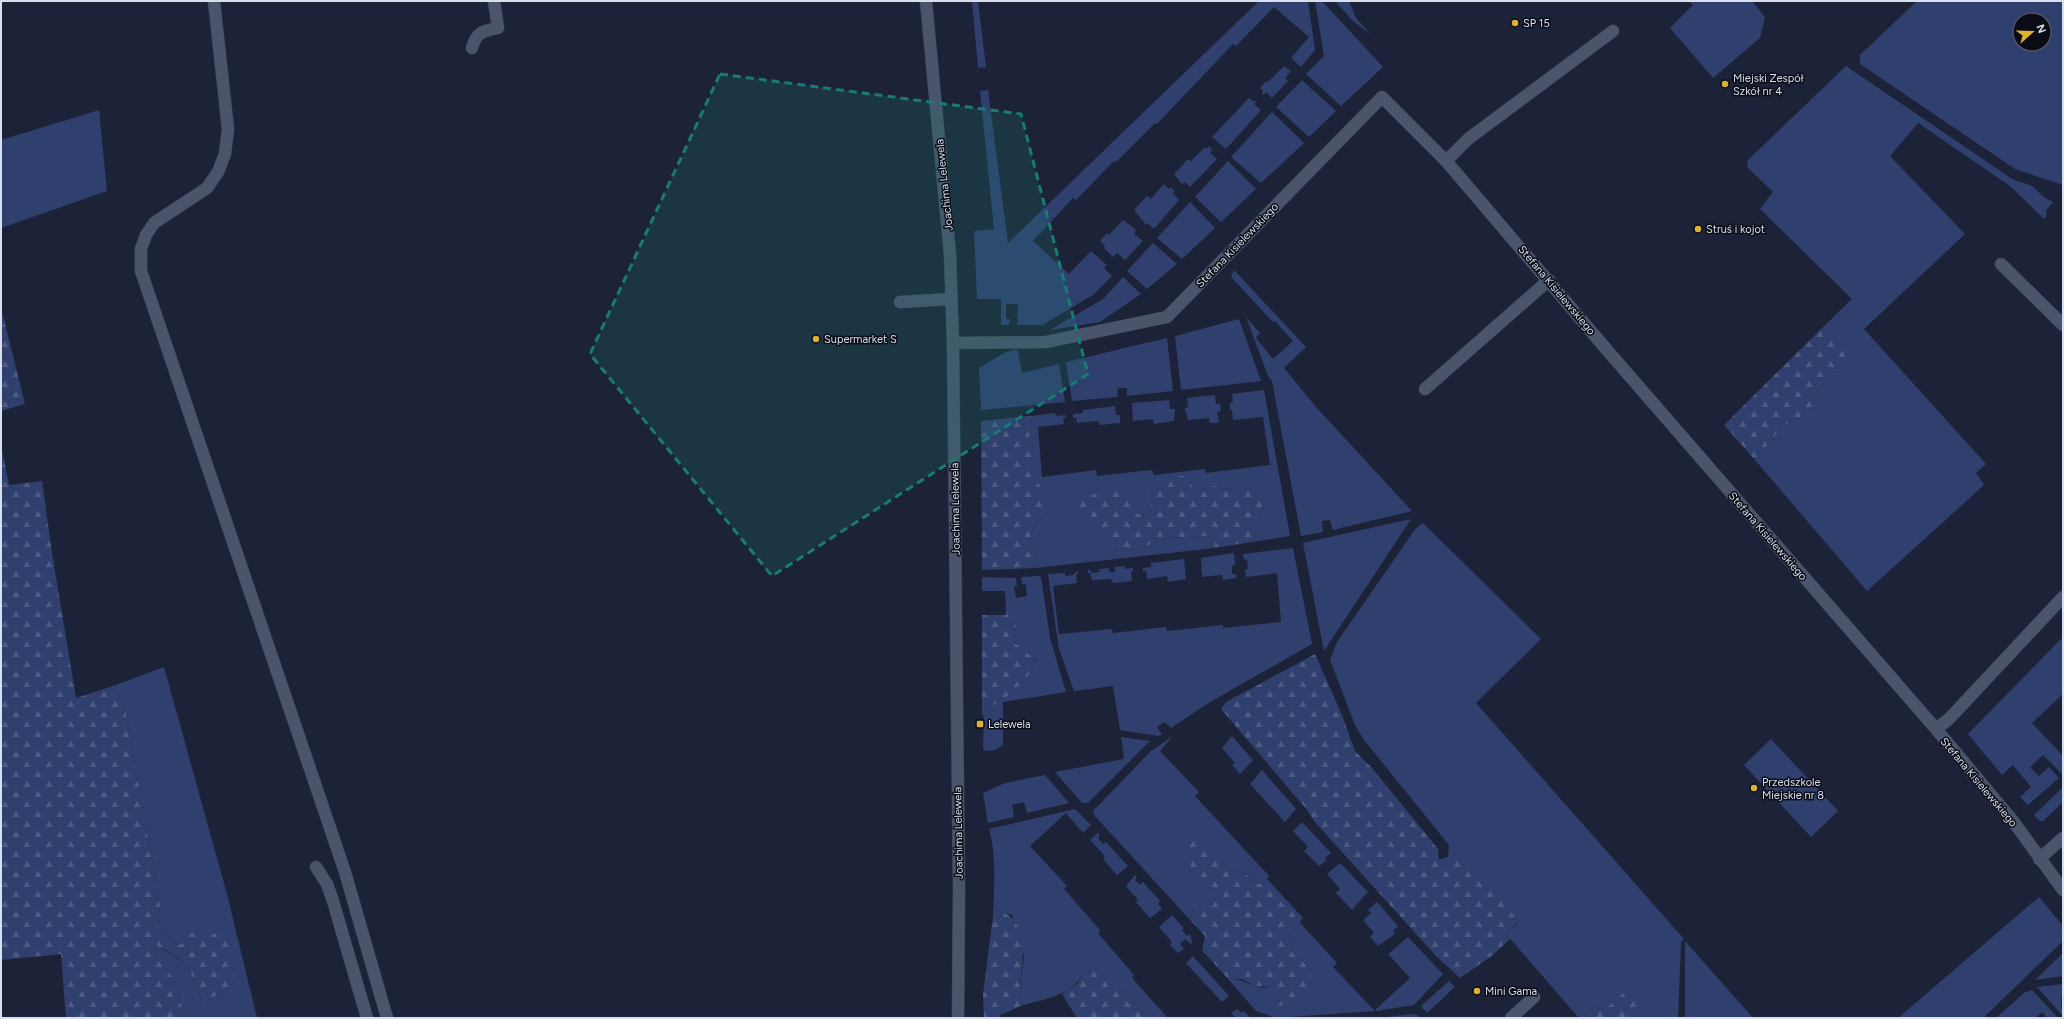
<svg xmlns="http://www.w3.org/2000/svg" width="2064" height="1019" viewBox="0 0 2064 1019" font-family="Figtree,sans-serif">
<defs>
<pattern id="forest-firs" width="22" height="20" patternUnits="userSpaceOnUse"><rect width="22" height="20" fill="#30406e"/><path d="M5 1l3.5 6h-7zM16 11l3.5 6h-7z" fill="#4d5b83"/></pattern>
</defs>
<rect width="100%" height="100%" fill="#1c2338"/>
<path fill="#30406e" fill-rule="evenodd" d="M 972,1 L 978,1 L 986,67 L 978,68 Z
M 1259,1 L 1308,1 L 1315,50 L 1301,67 L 1291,58 L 1309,37 L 1274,7 L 1236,46 L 1233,44 L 1157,124 L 1155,123 L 1116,162 L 1114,161 L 1076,200 L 1073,198 L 1033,241 L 1069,274 L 1091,251 L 1107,265 L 1104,268 L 1112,276 L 1093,295 L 1042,325 L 1017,325 L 1018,304 L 1006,304 L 1006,319 L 1010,319 L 1009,325 L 1001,325 L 1001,299 L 977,299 L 974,231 L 994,229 L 980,91 L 988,90 L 1008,243 Z
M 1315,1 L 1322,1 L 1383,67 L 1341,106 L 1306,74 L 1324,56 Z
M 1335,1 L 1349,1 L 1356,18 L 1370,34 L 1353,21 Z
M 1689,1 L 1752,1 L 1765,17 L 1760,38 L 1713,78 L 1670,28 L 1693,5 Z
M 1917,1 L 2063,1 L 2063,185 L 2015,169 L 1860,64 L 1860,55 ZM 2020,20 L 2044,20 L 2044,44 L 2020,44 Z
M 1284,66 L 1291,71 L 1285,78 L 1288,81 L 1272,98 L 1266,92 L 1263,95 L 1262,93 L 1263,91 L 1260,88 L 1266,81 L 1268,82 Z
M 1846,66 L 2012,179 L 2032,186 L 2045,198 L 2053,202 L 2046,211 L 2047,214 L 2044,219 L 2010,186 L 1918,123 L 1890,156 L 1965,234 L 1864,329 L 1986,464 L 1976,473 L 1984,485 L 1867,591 L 1755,460 L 1783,426 L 1814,409 L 1819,389 L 1832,373 L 1844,371 L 1827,328 L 1821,329 L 1852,299 L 1760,209 L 1773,192 L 1747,167 L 1748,160 Z
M 1302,80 L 1336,111 L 1309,137 L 1276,107 Z
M 1249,98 L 1253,101 L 1257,101 L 1254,104 L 1261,110 L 1226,149 L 1212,137 Z
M 99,110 L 107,191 L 1,228 L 1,140 Z
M 1272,112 L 1304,143 L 1261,183 L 1231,157 Z
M 1209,146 L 1212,150 L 1210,153 L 1217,159 L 1190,187 L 1185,182 L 1182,184 L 1174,174 L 1188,159 L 1191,161 L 1205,147 L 1207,149 Z
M 1228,161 L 1256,189 L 1221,222 L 1195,197 Z
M 1164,184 L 1169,189 L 1171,187 L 1175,191 L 1173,193 L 1179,200 L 1154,229 L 1148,223 L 1146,225 L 1134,210 L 1147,196 L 1151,199 Z
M 1190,202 L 1215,228 L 1182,259 L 1157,238 Z
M 1123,220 L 1136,230 L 1134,234 L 1143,241 L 1125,260 L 1117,253 L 1113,257 L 1104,248 L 1105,246 L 1100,241 L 1107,233 L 1109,235 Z
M 1153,243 L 1177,264 L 1147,289 L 1127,271 Z
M 1234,270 L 1306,347 L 1284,368 L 1316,407 L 1412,511 L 1333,530 L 1330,520 L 1322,521 L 1323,532 L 1301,536 L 1272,381 L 1268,376 L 1246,317 L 1260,333 L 1256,338 L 1273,359 L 1293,341 L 1275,321 L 1273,322 L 1231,277 Z
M 1123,277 L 1141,294 L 1100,322 L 1050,330 L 1103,299 Z
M 1239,319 L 1261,381 L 1181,390 L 1175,336 Z
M 1167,338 L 1173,391 L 1127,396 L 1127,388 L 1118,388 L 1117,397 L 1072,401 L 1066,362 Z
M 1016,349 L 1018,351 L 1022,373 L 1059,364 L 1065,402 L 981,410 L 979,368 L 1006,352 Z
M 1264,390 L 1290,536 L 1265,540 L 1255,528 L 1264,508 L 1256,491 L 1235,490 L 1210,485 L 1195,494 L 1152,488 L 1150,516 L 1135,513 L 1117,538 L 1114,552 L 1141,548 L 1167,538 L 1209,536 L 1215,539 L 1214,548 L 1035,568 L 1037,557 L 1029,540 L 1035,525 L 1047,514 L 1029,465 L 1028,441 L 1032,427 L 1031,416 L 1055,413 L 1056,416 L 1066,415 L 1066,417 L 1063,418 L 1064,424 L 1038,427 L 1042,477 L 1096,470 L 1097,476 L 1152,470 L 1154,475 L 1205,469 L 1206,473 L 1270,465 L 1263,417 L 1233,420 L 1232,410 L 1230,410 L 1230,403 L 1233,402 L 1232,394 Z
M 1215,395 L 1216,404 L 1220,404 L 1221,411 L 1217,412 L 1219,423 L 1210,423 L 1209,418 L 1188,420 L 1185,408 L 1188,407 L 1187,398 Z
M 1169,400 L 1170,409 L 1175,409 L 1174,421 L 1154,424 L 1153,419 L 1133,421 L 1132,403 Z
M 1115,406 L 1116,415 L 1120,415 L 1120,423 L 1099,425 L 1098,421 L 1077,423 L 1076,418 L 1073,418 L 1073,414 L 1083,413 L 1083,410 Z
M 1411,519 L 1324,651 L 1303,543 Z
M 1423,523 L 1541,639 L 1476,703 L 1684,939 L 1681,942 L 1678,1018 L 1639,1018 L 1642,1011 L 1602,1013 L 1596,1006 L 1583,1018 L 1579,1018 L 1506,934 L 1519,922 L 1458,854 L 1448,857 L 1449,845 L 1364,740 L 1355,725 L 1330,660 L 1337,642 L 1416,528 Z
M 1293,548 L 1312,644 L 1210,702 L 1171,728 L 1165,722 L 1157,727 L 1162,734 L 1158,736 L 1120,730 L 1113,686 L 1074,691 L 1059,649 L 1048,574 L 1065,573 L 1065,576 L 1074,575 L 1075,572 L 1078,571 L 1078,574 L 1076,574 L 1077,583 L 1053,586 L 1059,634 L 1112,629 L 1113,633 L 1166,627 L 1167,631 L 1223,625 L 1223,628 L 1281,622 L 1277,573 L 1246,577 L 1245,569 L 1248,569 L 1247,559 L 1244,560 L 1243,554 Z
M 1234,553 L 1235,565 L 1232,566 L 1232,574 L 1236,574 L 1236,578 L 1223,580 L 1222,575 L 1202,577 L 1201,558 Z
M 1184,559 L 1186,579 L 1168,582 L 1167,576 L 1147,579 L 1146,571 L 1143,571 L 1143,568 L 1151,567 L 1151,563 Z
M 1125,566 L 1125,569 L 1133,568 L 1133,571 L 1131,572 L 1132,581 L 1113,583 L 1111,579 L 1092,580 L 1090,573 L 1088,573 L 1087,570 L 1091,570 L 1091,573 L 1100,572 L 1099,569 L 1109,568 L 1109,572 L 1115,572 L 1115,567 Z
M 1039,576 L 1041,577 L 1050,638 L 1066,692 L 1003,702 L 1003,745 L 995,750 L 986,751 L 983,749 L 984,716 L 982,715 L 982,707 C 1004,709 1024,675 1036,660 L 1021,650 L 1014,640 L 1016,626 L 1006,612 L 1005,591 L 982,591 L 982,577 L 1016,578 L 1017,586 L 1014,586 L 1016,598 L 1027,596 L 1026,584 L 1022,584 L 1021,577 Z
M 2063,637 L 2063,694 L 2032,723 L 2063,756 L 2063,775 L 2043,755 L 2030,767 L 2039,776 L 2049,767 L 2059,778 L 2028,805 L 2020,797 L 2031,787 L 2013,765 L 2002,775 L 1968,734 Z
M 164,667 L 227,894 L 257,1018 L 185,1018 L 174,979 L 154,955 L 155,945 C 191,963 189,967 203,1003 L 233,986 L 179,945 L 157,931 L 160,905 L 125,708 L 113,686 Z
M 1173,736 L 1160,751 L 1199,792 L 1195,796 L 1269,876 L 1267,879 L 1259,884 L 1243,873 L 1225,867 L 1221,854 L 1200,881 L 1218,894 L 1213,906 L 1195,905 L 1190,920 L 1094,815 L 1093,811 L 1151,751 Z
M 1232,736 L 1253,760 L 1240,774 L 1232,765 L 1235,763 L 1222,748 Z
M 1121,737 L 1150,741 L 1088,803 L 1082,803 L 1055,772 L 1124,759 Z
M 1771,739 L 1838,811 L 1811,837 L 1744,765 Z
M 1262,770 L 1296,809 L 1285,822 L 1250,784 Z
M 1045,775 L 1069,803 L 1027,813 L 1024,802 L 1012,805 L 1014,817 L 988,823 L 983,793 L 1005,783 Z
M 2063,787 L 2063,802 L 2043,821 L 2040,821 L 2034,815 Z
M 1075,809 L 1091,825 L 1083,833 L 1066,813 L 1030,846 L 1067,886 L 1064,889 L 1100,930 L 1098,933 L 1134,975 L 1132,978 L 1168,1018 L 1143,1018 L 1128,992 L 1111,989 L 1101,975 L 1083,974 C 1070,996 1046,999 1023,1005 L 1020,989 L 1024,956 L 1012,915 L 1002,912 L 993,916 C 994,887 997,857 989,829 Z
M 1302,822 L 1331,853 L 1325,858 L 1327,860 L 1319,866 L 1304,851 L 1308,847 L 1293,831 Z
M 1098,833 L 1100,835 L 1098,838 L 1103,844 L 1106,842 L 1128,866 L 1117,875 L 1103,859 L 1105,856 L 1090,840 Z
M 1340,863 L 1368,892 L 1352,910 L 1336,893 L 1340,889 L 1327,874 Z
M 1135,875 L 1137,877 L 1135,880 L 1140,885 L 1143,882 L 1160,901 L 1158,904 L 1162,909 L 1150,918 L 1136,902 L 1138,900 L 1126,886 Z
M 2039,897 L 2063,926 L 2063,941 L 1983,1018 L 1898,1018 Z
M 1377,902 L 1398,926 L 1393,931 L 1395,934 L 1378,946 L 1370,937 L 1374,933 L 1363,920 L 1371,913 L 1368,910 Z
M 1172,915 L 1184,928 L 1182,930 L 1187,936 L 1189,934 L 1191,936 L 1192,945 L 1185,939 L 1180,944 L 1184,949 L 1178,953 L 1170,945 L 1172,942 L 1159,927 Z
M 1301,924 L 1337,963 L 1333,967 L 1375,1011 L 1276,1018 L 1256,1011 L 1228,979 C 1242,979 1242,981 1254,986 C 1273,993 1295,976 1311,968 L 1293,954 L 1289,935 Z
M 1408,937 L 1443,974 L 1414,1005 L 1376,1011 L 1376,1009 L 1410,978 L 1388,954 Z
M 1685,941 L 1753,1018 L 1685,1018 Z
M 2063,953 L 2063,976 L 2035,980 Z
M 1193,956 L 1229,996 L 1222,1002 L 1186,963 Z
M 1449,981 L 1455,987 L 1427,1013 L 1421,1006 Z
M 2063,984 L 2061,1001 L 2063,1016 L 2037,987 Z
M 2032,990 L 2058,1018 L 2048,1018 L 2042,1012 L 2035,1018 L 1996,1018 L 2024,993 Z
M 1237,1009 L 1241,1013 L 1244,1011 L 1250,1018 L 1236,1018 L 1231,1013 Z
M 1411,1014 L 1417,1015 L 1419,1018 L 1379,1018 Z"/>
<path fill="url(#forest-firs)" d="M 1,308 L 25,404 L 1,411 Z
M 1827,328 L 1838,334 L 1852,362 L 1844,371 L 1832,373 L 1819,389 L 1814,409 L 1783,426 L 1755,460 L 1724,425 L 1821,329 Z
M 1031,416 L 1032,427 L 1028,441 L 1034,458 L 1029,465 L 1044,494 L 1047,514 L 1035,525 L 1029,540 L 1037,557 L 1035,568 L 982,570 L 981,421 Z
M 1,444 L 9,485 L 42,481 L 52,553 L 76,698 L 113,686 L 125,708 L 160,905 L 157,931 L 179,945 L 193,932 L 225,935 L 235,962 L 233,986 L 203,1003 C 190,970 190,960 155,945 L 154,955 L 174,979 L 185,1018 L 66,1018 L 61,954 L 1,960 Z
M 1166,476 L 1188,476 L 1195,494 L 1210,485 L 1235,490 L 1256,490 L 1264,508 L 1255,528 L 1265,540 L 1214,548 L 1215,539 L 1209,536 L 1167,538 L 1141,548 L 1114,552 L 1117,538 L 1102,536 L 1076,506 L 1088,495 L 1127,491 L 1135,513 L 1150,516 L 1152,488 Z
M 1006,612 L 1016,626 L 1014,641 C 1020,649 1035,657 1037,665 C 1027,678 1001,709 982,707 L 982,615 L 1006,615 Z
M 1315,654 L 1342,715 L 1355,751 L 1372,768 L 1438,849 L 1439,860 L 1458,853 L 1519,921 L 1506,934 L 1510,939 L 1493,955 L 1460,978 L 1436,956 L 1314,821 L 1308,811 L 1221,709 L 1226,702 Z
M 1197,838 L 1221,854 L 1225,867 L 1243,873 L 1259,884 L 1267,879 L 1303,918 L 1300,921 L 1301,924 L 1289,935 L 1293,954 L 1311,968 L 1313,980 L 1295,1002 L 1278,1006 L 1271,987 L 1254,986 L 1242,979 L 1228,979 L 1202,950 L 1205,936 L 1190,920 L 1195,905 L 1207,903 L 1213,906 L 1218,894 L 1200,881 L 1186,858 L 1187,841 Z
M 1001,911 C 1031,923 1022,961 1020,987 C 1020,993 1022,999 1023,1005 L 1000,1015 L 1000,1018 L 984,1018 L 983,995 L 993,916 Z
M 1090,970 L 1101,975 L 1111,989 L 1128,992 L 1143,1018 L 1077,1018 L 1062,994 L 1077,984 L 1083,974 Z
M 1627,990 L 1642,1011 L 1639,1018 L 1583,1018 L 1596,1006 L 1602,1012 Z"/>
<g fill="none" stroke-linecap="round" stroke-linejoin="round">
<defs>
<path id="lane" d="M 214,1 L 228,129 L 225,154 L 218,172 L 207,188 L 154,223 L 146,235 L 141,249 L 141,271 L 345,872 L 387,1018
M 472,48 C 476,32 483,31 498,28 L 494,1
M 1446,161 L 1468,139 L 1613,31
M 2001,264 L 2063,325
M 900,302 L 951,299
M 1425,389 L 1549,280
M 1936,729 L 1949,719 L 2063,597
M 2039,859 L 2063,838
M 316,867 L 327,884 L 333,901 L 367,1018
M 1511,1018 L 1534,997"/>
<path id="street" d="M 953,343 L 1046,342 L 1167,317 L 1382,97 L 1446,161 L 1607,350 L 1936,729 L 2013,821 L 2063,890"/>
<path id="secondary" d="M 926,1 L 950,255 L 953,343 L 959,888 L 958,1018"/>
</defs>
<use href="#lane" stroke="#393f50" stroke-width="13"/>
<use href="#street" stroke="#393f50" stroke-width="13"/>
<use href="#secondary" stroke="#393f50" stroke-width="13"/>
<use href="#lane" stroke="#4a546b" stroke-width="12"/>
<use href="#street" stroke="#4a546b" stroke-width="12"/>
<use href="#secondary" stroke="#4a546b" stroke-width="12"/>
</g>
<path fill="#197b74" fill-opacity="0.2" stroke="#197b74" stroke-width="3" stroke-dasharray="8 5" stroke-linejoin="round" d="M 720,74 L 1021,114 L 1088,374 L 772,576 L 590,354 Z"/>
<g fill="#deb133" stroke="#0a0d16" stroke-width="1.5">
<circle cx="1515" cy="23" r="4"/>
<circle cx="1725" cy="84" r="4"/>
<circle cx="1698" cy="229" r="4"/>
<circle cx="816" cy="339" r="4"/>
<rect x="976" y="720" width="8" height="8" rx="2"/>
<circle cx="1754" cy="788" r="4"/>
<circle cx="1477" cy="991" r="4"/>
</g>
<g text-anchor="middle" stroke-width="3" stroke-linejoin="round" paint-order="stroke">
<g font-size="11" fill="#d9dfed" stroke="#0a0d16" text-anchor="start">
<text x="1523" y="27">SP 15</text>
<text x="1733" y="82">Miejski Zespół<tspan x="1733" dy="13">Szkół nr 4</tspan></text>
<text x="1706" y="233">Struś i kojot</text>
<text x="824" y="343">Supermarket S</text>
<text x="988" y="728">Lelewela</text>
<text x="1762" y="786">Przedszkole<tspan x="1762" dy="13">Miejskie nr 8</tspan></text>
<text x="1485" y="995">Mini Gama</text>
</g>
<g font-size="11" fill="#d9dfed" stroke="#0a0d16">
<text transform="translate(944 185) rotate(-96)" y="4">Joachima Lelewela</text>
<text transform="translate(1237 245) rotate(-46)" y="4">Stefana Kisielewskiego</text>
<text transform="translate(1557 290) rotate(50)" y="4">Stefana Kisielewskiego</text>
<text transform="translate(955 509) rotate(-91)" y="4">Joachima Lelewela</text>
<text transform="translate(1768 536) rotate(49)" y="4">Stefana Kisielewskiego</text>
<text transform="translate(1979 782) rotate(50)" y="4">Stefana Kisielewskiego</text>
<text transform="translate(958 833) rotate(-91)" y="4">Joachima Lelewela</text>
</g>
</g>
<rect width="2064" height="1019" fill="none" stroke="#d9dfed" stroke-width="4"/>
<g transform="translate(2032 32) rotate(70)"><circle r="19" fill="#0a0d16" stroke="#5d616c"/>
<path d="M0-3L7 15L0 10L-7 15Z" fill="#deb133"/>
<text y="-6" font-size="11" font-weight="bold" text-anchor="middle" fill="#d9dfed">N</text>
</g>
</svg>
